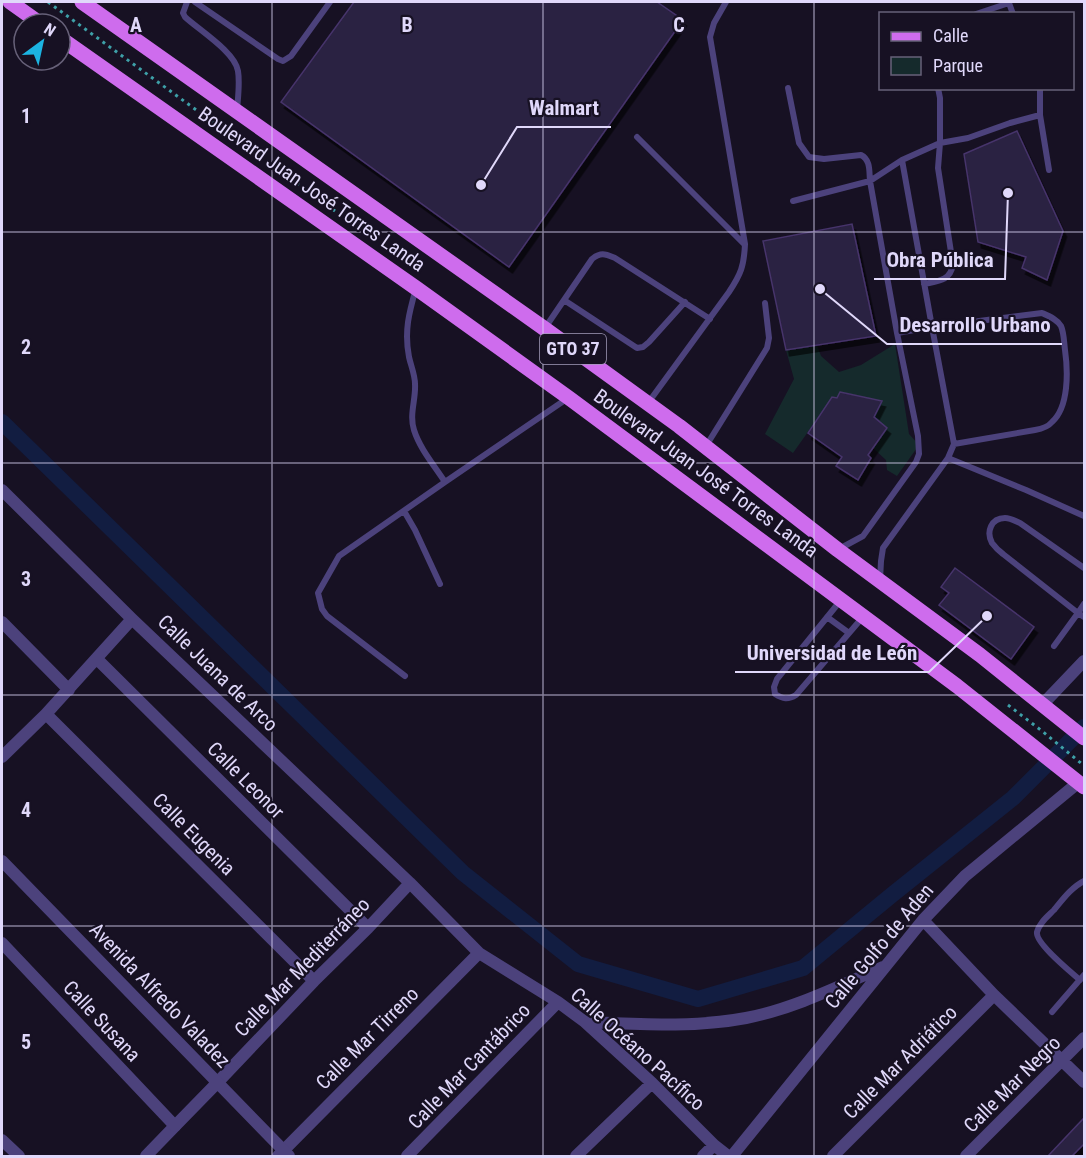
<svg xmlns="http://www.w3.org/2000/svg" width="1086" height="1158" viewBox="0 0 1086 1158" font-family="'Roboto Condensed',sans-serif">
<defs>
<filter id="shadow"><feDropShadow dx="3.5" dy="6" stdDeviation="0" flood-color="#0009"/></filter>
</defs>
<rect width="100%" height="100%" fill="#171123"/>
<path fill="#152a2c" d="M 895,344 L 909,434 L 919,445 L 897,476 L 887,470 L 886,460 L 873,448 L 887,428 L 874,417 L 882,401 L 840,392 L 837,398 L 832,398 L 793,453 L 765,434 L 794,379 L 786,350 L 817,345 L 821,356 L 839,372 L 861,365 Z"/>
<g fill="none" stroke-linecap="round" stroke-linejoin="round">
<path stroke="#121d41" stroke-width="16" d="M 2,422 L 463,873 L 578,964 L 698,999 L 803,968 L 893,894 L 1013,798 L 1084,727"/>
</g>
<path fill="#2b2042" stroke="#46346b" stroke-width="1.5" filter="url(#shadow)" d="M 354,2 L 657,2 L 683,20 L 509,267 L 281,102 Z
M 1017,131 L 1063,231 L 1047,280 L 1022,268 L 1026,257 L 978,242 L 964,154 Z
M 852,224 L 876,336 L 786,350 L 763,241 Z
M 840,392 L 882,401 L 874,417 L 887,428 L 868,455 L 871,458 L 858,480 L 836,466 L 842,457 L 808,433 L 832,397 L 837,398 Z
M 955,568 L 1034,627 L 1011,659 L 939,605 L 949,593 L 941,587 Z
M 1084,1118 L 1084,1144 L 1072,1156 L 1048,1156 Z"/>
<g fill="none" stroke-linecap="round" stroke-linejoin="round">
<path stroke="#3ea0a8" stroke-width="3" stroke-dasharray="3 4.5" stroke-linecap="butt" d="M 48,2 L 335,211
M 1008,705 L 1042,731 L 1082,764"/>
<path stroke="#4c427c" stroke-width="6" d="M 187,2 L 183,13 L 185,17 C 199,30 235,52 238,71 C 240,83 238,97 237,110
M 195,2 L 278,59 L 283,61 L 291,56 L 330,2
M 976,14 L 1009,3 L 1013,14
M 788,88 L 799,143 L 809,157 L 824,159 L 861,155 C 871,160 869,172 870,181 L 897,333
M 1040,88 L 1040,115 L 1049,170
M 637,137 L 744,244
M 902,160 L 932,327 L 1042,313 C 1049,316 1057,319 1061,326 C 1064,333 1064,342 1065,350 C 1068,371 1069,407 1052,422 C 1048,427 1041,429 1035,430 L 954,444
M 793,201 L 870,181 L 902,160 L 940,143 L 940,98 L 938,88
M 924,284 C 938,281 950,281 953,265 L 938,168 L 940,143 L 968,138 L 1010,123 L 1040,115
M 416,288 C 409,313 404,331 409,357 C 411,366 415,375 415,384 C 416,400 409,414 414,430 C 420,449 434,465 445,482
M 685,302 L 649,342 L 643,347 L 637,348 L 564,300 L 592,259 C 601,252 605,254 615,258 L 710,319
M 545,328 L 564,300
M 648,403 L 729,292 C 741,274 744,266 745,244 L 710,37 L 714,23 L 726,2
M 706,446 L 767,348 L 769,338 L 765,303
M 948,458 L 1026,490 L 1084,516
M 404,511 L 415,530 L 440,584
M 839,549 L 863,536 L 916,462 L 919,454 L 918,436 L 897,333 L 932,327 L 954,444 L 948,458 L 883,548 L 881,561 L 880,580
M 841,600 L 777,679 L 774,687 L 775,694 C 783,699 788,700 796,695 L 862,618
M 1084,604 L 1078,613 L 1084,617
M 827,617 L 849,633
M 1054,646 L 1078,613 L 1003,554 C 999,551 995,547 992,543 C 986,532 991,518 1005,518 C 1011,518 1015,521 1020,523 L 1084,568
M 405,676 L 327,616 L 322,609 L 318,593 L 339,556 L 445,482 L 568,398
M 1080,980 C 1071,972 1035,943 1037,932 C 1039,923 1048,916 1054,910 C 1063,899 1072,887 1084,881
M 1052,1012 L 1084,975"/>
<path stroke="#4c427c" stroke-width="12" d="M 2,490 L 132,619 L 410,883 L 479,953 L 558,1002 L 585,1022 L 652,1083 L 714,1145 L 728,1156
M 2,622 L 69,690
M 97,659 L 368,928
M 1043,704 L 1084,661
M 46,714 L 314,981
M 2,757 L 46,714 L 132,619
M 923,920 L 994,995 L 1084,1082
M 585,1022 C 638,1024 693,1028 746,1018 C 793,1009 839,986 883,967
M 217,1083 L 314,981 L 368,928 L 410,883
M 2,1140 L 19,1156
M 146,1156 L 175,1126
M 278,1156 L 479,953
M 407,1156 L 558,1002
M 576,1156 L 652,1083
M 703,1156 L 714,1145
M 732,1156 L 923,920 L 965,876 L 1079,782
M 833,1156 L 994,995
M 966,1156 L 1084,1038"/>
<path stroke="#4c427c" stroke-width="12" d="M 2,861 L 289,1156
M 2,943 L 175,1126 L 217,1083"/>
<path stroke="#ce6ced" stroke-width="15" d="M 10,2 L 41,24
M 82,2 L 545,329 L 679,426 L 838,550 L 980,655 L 1084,738
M 60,38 L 416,288 L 569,398 L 957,686 L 1084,787"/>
</g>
<path fill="none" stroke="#e0d8fa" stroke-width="1.5" stroke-opacity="0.55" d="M 272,2 L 272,1156M 543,2 L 543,1156M 814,2 L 814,1156M 2,232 L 1084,232M 2,463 L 1084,463M 2,695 L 1084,695M 2,926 L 1084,926"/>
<g text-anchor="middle" stroke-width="4.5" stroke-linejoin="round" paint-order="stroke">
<rect fill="#171123" stroke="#a49cba" stroke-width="1.5" x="540" y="334" width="66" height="30" rx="4.5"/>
<g font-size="18" font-weight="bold" fill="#e0d8fa">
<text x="573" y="355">GTO 37</text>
</g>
<g font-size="20" fill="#e0d8fa" stroke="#171123">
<text transform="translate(312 189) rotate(35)" y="7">Boulevard Juan José Torres Landa</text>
<text transform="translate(706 473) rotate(36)" y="7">Boulevard Juan José Torres Landa</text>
<text transform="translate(218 673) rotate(44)" y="7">Calle Juana de Arco</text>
<text transform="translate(246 780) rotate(45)" y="7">Calle Leonor</text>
<text transform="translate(194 834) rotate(45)" y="7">Calle Eugenia</text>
<text transform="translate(879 946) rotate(-50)" y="7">Calle Golfo de Aden</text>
<text transform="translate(302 967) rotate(-46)" y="7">Calle Mar Mediterráneo</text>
<text transform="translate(160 995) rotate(46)" y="7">Avenida Alfredo Valadez</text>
<text transform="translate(102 1021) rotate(47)" y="7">Calle Susana</text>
<text transform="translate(367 1038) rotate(-45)" y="7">Calle Mar Tirreno</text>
<text transform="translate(638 1049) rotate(42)" y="7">Calle Océano Pacífico</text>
<text transform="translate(900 1062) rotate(-45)" y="7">Calle Mar Adriático</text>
<text transform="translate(469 1066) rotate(-46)" y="7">Calle Mar Cantábrico</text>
<text transform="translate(1012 1084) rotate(-45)" y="7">Calle Mar Negro</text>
</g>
</g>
<g font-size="20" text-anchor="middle" font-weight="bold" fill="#e0d8fa" stroke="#171123" stroke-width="4.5" stroke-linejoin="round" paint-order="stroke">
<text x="136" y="32">A</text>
<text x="407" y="32">B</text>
<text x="679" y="32">C</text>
<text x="26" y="123">1</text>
<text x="26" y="354">2</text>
<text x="26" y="586">3</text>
<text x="26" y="817">4</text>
<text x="26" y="1049">5</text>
</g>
<path fill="none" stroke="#e0d8fa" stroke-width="2" d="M481 185L517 127H611M1008 193L1005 279H874M820 289L887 344H1062M987 616L929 672H735"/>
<g fill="#e0d8fa" stroke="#171123" stroke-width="2">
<circle cx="481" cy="185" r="6"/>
<circle cx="1008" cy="193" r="6"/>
<circle cx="820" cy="289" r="6"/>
<circle cx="987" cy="616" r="6"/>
</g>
<g font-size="21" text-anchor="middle" font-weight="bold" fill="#e0d8fa" stroke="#171123" stroke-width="4.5" stroke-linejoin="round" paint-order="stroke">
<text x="564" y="115">Walmart</text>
<text x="940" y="267">Obra Pública</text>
<text x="975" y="332">Desarrollo Urbano</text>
<text x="832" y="660">Universidad de León</text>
</g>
<rect width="1086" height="1158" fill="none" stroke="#e0d8fa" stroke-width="6"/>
<rect x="879" y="12" width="195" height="78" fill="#171123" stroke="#676179" stroke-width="1.5"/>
<rect x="891" y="32" width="30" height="9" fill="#ce6ced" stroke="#676179" stroke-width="1.5"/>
<text x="933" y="42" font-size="18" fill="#e0d8fa">Calle</text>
<rect x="891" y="57" width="30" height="18" fill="#152a2c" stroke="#676179" stroke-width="1.5"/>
<text x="933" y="72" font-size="18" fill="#e0d8fa">Parque</text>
<g transform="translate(42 42) rotate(33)"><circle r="28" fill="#171123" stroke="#676179" stroke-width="1.5"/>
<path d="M0-4.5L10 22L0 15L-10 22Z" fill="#1cb4e2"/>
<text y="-9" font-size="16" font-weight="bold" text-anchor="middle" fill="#e0d8fa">N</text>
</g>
</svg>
